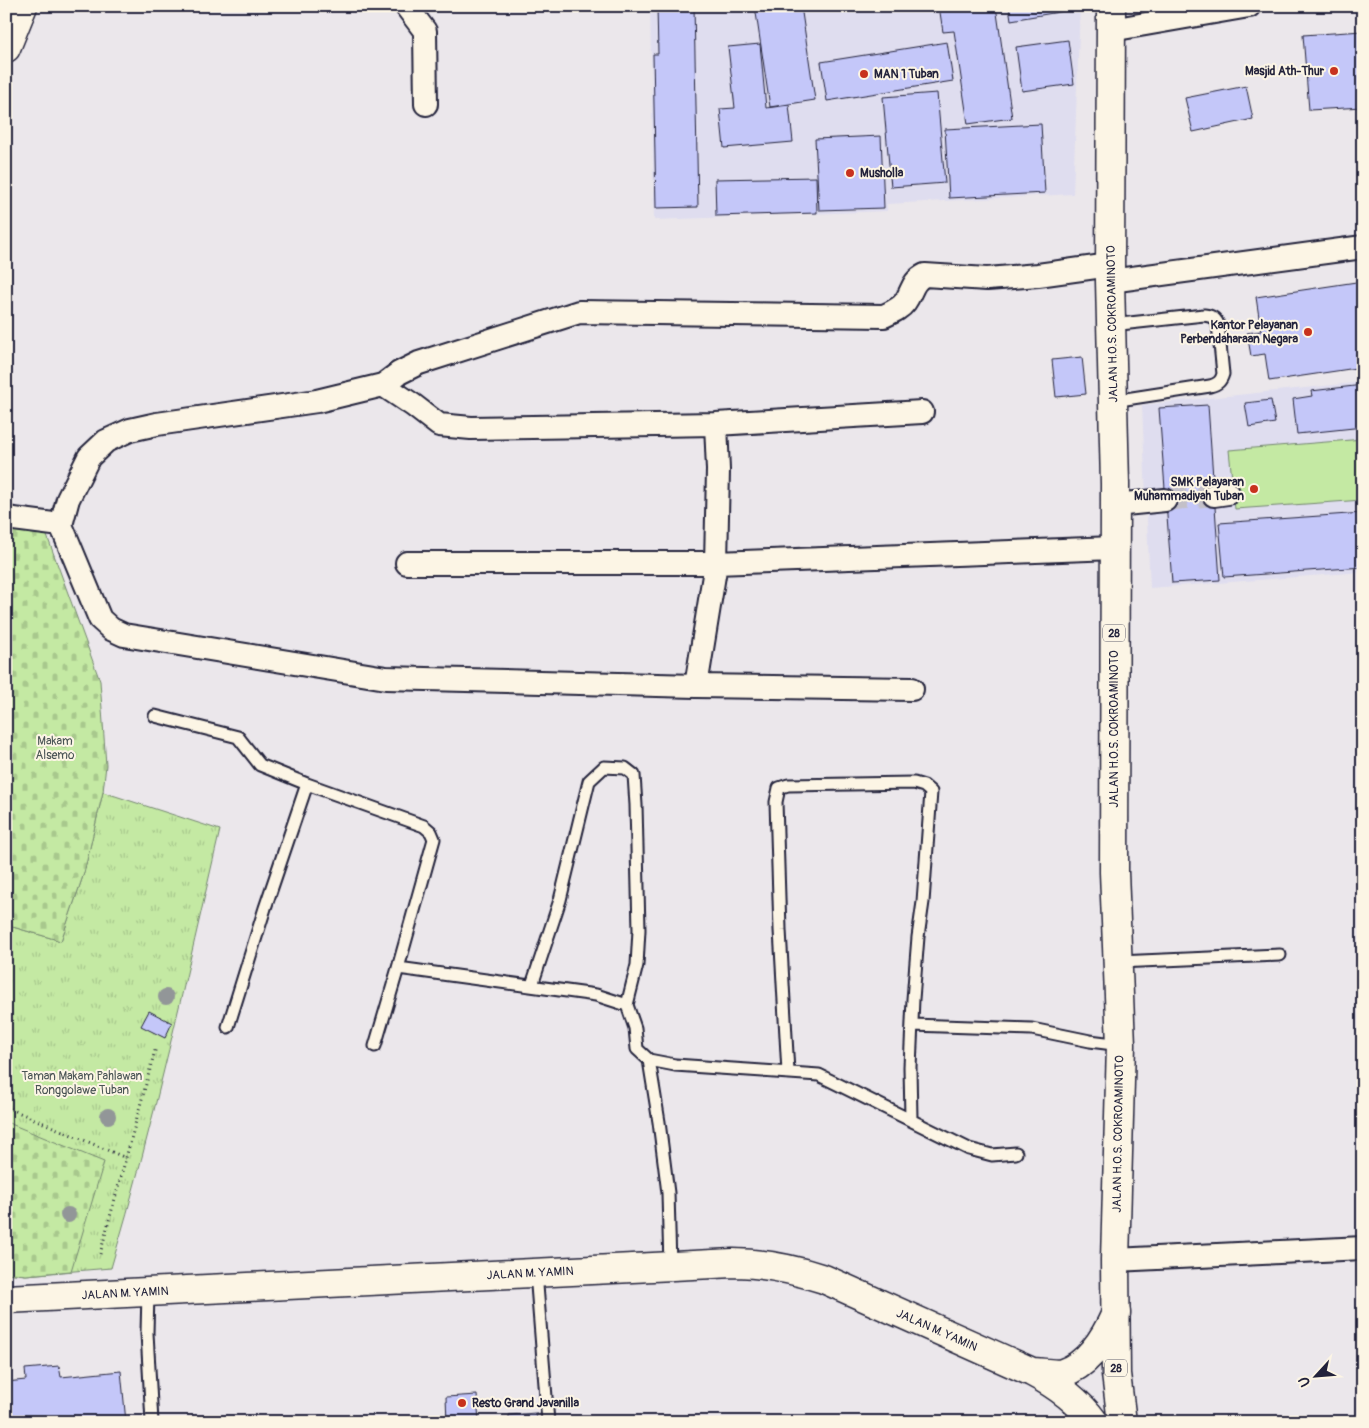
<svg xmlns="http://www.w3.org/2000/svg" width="1369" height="1428" viewBox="0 0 1369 1428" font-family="Pangolin,sans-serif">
<defs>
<pattern id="grass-tufts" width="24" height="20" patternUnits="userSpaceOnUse" patternTransform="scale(1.25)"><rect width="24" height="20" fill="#c4e9a3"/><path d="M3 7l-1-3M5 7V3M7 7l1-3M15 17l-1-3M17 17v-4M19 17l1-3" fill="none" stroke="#a8c88d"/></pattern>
<pattern id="cemetery-stones" width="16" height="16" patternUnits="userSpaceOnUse" patternTransform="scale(1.25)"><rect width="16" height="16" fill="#c4e9a3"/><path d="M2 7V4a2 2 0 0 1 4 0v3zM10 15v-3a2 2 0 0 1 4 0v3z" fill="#a8c88d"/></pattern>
</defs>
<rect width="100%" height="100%" fill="#ebe7eb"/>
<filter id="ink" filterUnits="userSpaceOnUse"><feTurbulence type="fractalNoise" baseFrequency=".02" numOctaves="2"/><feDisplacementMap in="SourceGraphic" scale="10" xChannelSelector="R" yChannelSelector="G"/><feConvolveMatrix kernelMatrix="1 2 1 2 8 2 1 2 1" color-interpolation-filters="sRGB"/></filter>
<g filter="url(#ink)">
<path fill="#dfddef" d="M 650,6 L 1080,6 L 1073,194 L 887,204 L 887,211 L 654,220 Z
M 1363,382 L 1363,572 L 1150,588 L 1142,405 Z"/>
<path fill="url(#grass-tufts)" stroke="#73866f" d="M 103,792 L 220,830 C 186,976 154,1124 111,1268 L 26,1275 L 6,1273 L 6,925 L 61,941 L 84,873 Z"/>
<path fill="url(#cemetery-stones)" stroke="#73866f" d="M 6,530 L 46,533 L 100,681 L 106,765 L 103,792 L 84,873 L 61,941 L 6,925 Z
M 6,1122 L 104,1162 L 71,1271 L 26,1275 L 6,1273 Z"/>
<path fill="#c4e9a3" stroke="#73866f" d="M 1363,439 L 1363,500 L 1235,509 L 1229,450 Z"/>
<path fill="#c4c7f9" stroke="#22223b" d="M 657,6 L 694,6 L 698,207 L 656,208 L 653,54 L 658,54 Z
M 755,6 L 801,6 L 815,100 L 770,107 Z
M 939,6 L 996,6 L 1012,118 L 968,124 L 954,31 L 943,32 Z
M 1009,6 L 1064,6 L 1065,11 L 1011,20 Z
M 1363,31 L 1363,107 L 1309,110 L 1303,35 Z
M 1068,40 L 1074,84 L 1022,91 L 1016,47 Z
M 947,42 L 953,81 L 827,101 L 821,62 Z
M 760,44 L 766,108 L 789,105 L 793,142 L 724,148 L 720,109 L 735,108 L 728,47 Z
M 1246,86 L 1253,119 L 1193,132 L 1185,98 Z
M 937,93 L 945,183 L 891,187 L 883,97 Z
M 1041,124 L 1045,193 L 949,198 L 945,129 Z
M 881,136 L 884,208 L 819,210 L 815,139 Z
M 816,177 L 817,213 L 716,216 L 715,179 Z
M 1363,281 L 1363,367 L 1269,381 L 1265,354 L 1251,356 L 1247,333 L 1261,331 L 1256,297 Z
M 1082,357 L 1086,394 L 1056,397 L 1052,360 Z
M 1363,385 L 1363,427 L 1297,434 L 1293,399 L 1312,396 L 1311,391 Z
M 1271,400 L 1275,423 L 1249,427 L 1245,403 Z
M 1208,405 L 1220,580 L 1172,583 L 1159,408 Z
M 1363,513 L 1363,567 L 1224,577 L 1219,523 Z
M 149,1011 L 172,1023 L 165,1038 L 141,1026 Z
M 59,1366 L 61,1377 L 121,1371 L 126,1422 L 6,1422 L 6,1382 L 26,1380 L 25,1369 Z
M 477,1395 L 479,1422 L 447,1422 L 446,1397 Z
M 536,1413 L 537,1422 L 509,1422 L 509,1415 Z"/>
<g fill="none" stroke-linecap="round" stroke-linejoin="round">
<path stroke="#c3c0c8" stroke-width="22" stroke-dasharray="22 11" stroke-linecap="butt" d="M 1165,500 L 1214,495"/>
<defs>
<path id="lane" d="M 1111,325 L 1204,315 C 1211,316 1215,317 1218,324 L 1223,374 C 1221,381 1218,384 1210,386 L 1113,401
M 155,716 L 238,737 L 260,765 L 307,784
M 1118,962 L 1280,955
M 532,985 L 560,900 L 589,781 L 604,767 L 625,768 L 634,775 L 636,805 L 639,930 L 637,965 L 627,1005
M 912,1025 L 1032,1029 L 1090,1041 L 1121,1045
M 228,1027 L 265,908 L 307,784 L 424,826 L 431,832 L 434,839 L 398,968 L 596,995 L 627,1005 L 635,1028 L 637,1049 L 649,1060 L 675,1065 L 819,1075 L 969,1149 L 992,1155 L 1016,1153
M 375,1046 L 398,968
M 649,1060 L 659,1122 L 668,1193 L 670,1266
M 788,1072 L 780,930 L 776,802 L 779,788 L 788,785 L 914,783 L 924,786 L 931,792 L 923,902 L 918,937 L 913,999 L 910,1067 L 911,1119
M 536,1273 L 548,1422
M 148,1292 L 147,1333 L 152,1422"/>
<path id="street" d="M 406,6 L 425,31 L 426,104
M 1111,30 L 1249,6
M 1110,281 L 1363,247
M 383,385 L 399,373 L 419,363 L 579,312 L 884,316 C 892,312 900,309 905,302 C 913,291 911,282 925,275 L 987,279 L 1038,275 L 1110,265
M 1214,495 L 1228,493
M 1115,505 L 1165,500
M 6,518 L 61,525
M 407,563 L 716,563 L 1114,548
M 696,686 L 716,563 L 718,470 L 716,424
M 912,689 L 696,686 L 386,678 L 124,635 L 111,629 L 100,619 L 61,525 L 68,499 L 89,457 L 106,441 L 130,430 L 157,424 L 317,401 L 383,385 L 413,405 L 439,425 L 471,428 L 716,424 L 922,412
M 1115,1260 L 1363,1248"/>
<path id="secondary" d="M 6,48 L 23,6
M 6,1299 L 733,1263 C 765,1263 793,1269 824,1279 L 1032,1372 C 1055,1384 1078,1400 1094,1422
M 1032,1372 C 1041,1372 1055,1375 1063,1373 C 1089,1364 1106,1336 1116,1313"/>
<path id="highway" d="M 1111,6 L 1110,281 L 1115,484 L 1114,872 L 1121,1045 L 1115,1260 L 1116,1374 L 1122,1422"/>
</defs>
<use href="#lane" stroke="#22223b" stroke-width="15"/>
<use href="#street" stroke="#22223b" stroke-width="26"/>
<use href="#secondary" stroke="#22223b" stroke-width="31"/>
<use href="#highway" stroke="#22223b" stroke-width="31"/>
<path stroke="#22223b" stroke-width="3" stroke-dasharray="1 4" stroke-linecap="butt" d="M 6,1107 L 126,1158
M 100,1254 L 156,1047"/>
<use href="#lane" stroke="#fcf5e5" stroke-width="11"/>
<use href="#street" stroke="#fcf5e5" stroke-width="22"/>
<use href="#secondary" stroke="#fcf5e5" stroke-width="28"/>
<use href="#highway" stroke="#fcf5e5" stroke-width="28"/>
</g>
<g fill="#929698">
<circle cx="166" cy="997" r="8"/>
<circle cx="108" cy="1116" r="8"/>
<circle cx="68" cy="1215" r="8"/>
</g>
</g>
<g fill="#c8321e" stroke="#fcf5e5" stroke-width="2">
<circle cx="1334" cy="71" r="5"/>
<circle cx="864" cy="74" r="5"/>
<circle cx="850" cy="173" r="5"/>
<circle cx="1308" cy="332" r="5"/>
<circle cx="1254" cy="489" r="5"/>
<circle cx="462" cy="1403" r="5"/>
</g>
<g text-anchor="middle" stroke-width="4" stroke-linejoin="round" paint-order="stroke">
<g fill="#fcf5e5" stroke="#63616e" stroke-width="1">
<rect x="1103" y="624.5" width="22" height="17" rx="4"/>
<rect x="1105" y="1359.5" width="22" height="17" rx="4"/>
</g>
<g font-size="11" font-weight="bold" fill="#22223b">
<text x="1114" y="637">28</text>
<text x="1116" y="1372">28</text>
</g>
<g font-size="12" font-weight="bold" fill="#22223b" stroke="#fcf5e5" text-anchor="end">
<text x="1324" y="75">Masjid Ath-Thur</text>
<text x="874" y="78" text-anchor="start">MAN 1 Tuban</text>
<text x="860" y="177" text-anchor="start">Musholla</text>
<text x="1298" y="329">Kantor Pelayanan<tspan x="1298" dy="14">Perbendaharaan Negara</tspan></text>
<text x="1244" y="486">SMK Pelayaran<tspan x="1244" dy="14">Muhammadiyah Tuban</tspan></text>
<text x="472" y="1407" text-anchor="start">Resto Grand Javanilla</text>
</g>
<g font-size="12" fill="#22223b" stroke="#fcf5e5">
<text transform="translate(1112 324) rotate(-91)" y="4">JALAN H.O.S. COKROAMINOTO</text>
<text transform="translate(1114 729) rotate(-90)" y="4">JALAN H.O.S. COKROAMINOTO</text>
<text transform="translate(1118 1134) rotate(-89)" y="4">JALAN H.O.S. COKROAMINOTO</text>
<text transform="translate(530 1273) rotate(-3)" y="4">JALAN M. YAMIN</text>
<text transform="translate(125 1293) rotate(-3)" y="4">JALAN M. YAMIN</text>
<text transform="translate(937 1330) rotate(24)" y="4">JALAN M. YAMIN</text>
</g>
<g font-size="12" fill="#4a5455" stroke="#fcf5e5">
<text x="55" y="745">Makam<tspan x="55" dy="14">Alsemo</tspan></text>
<text x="82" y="1080">Taman Makam Pahlawan<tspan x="82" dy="14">Ronggolawe Tuban</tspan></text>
</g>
</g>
<rect width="1369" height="1428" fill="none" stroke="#fcf5e5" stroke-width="25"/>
<rect x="12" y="12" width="1344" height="1403" fill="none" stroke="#22223b" stroke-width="2" filter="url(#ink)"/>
<g transform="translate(1316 1376) rotate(244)" stroke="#fcf5e5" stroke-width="4" paint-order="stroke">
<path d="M0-4L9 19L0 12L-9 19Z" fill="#22223b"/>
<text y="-8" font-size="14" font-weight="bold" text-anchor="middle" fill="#22223b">U</text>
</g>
</svg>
